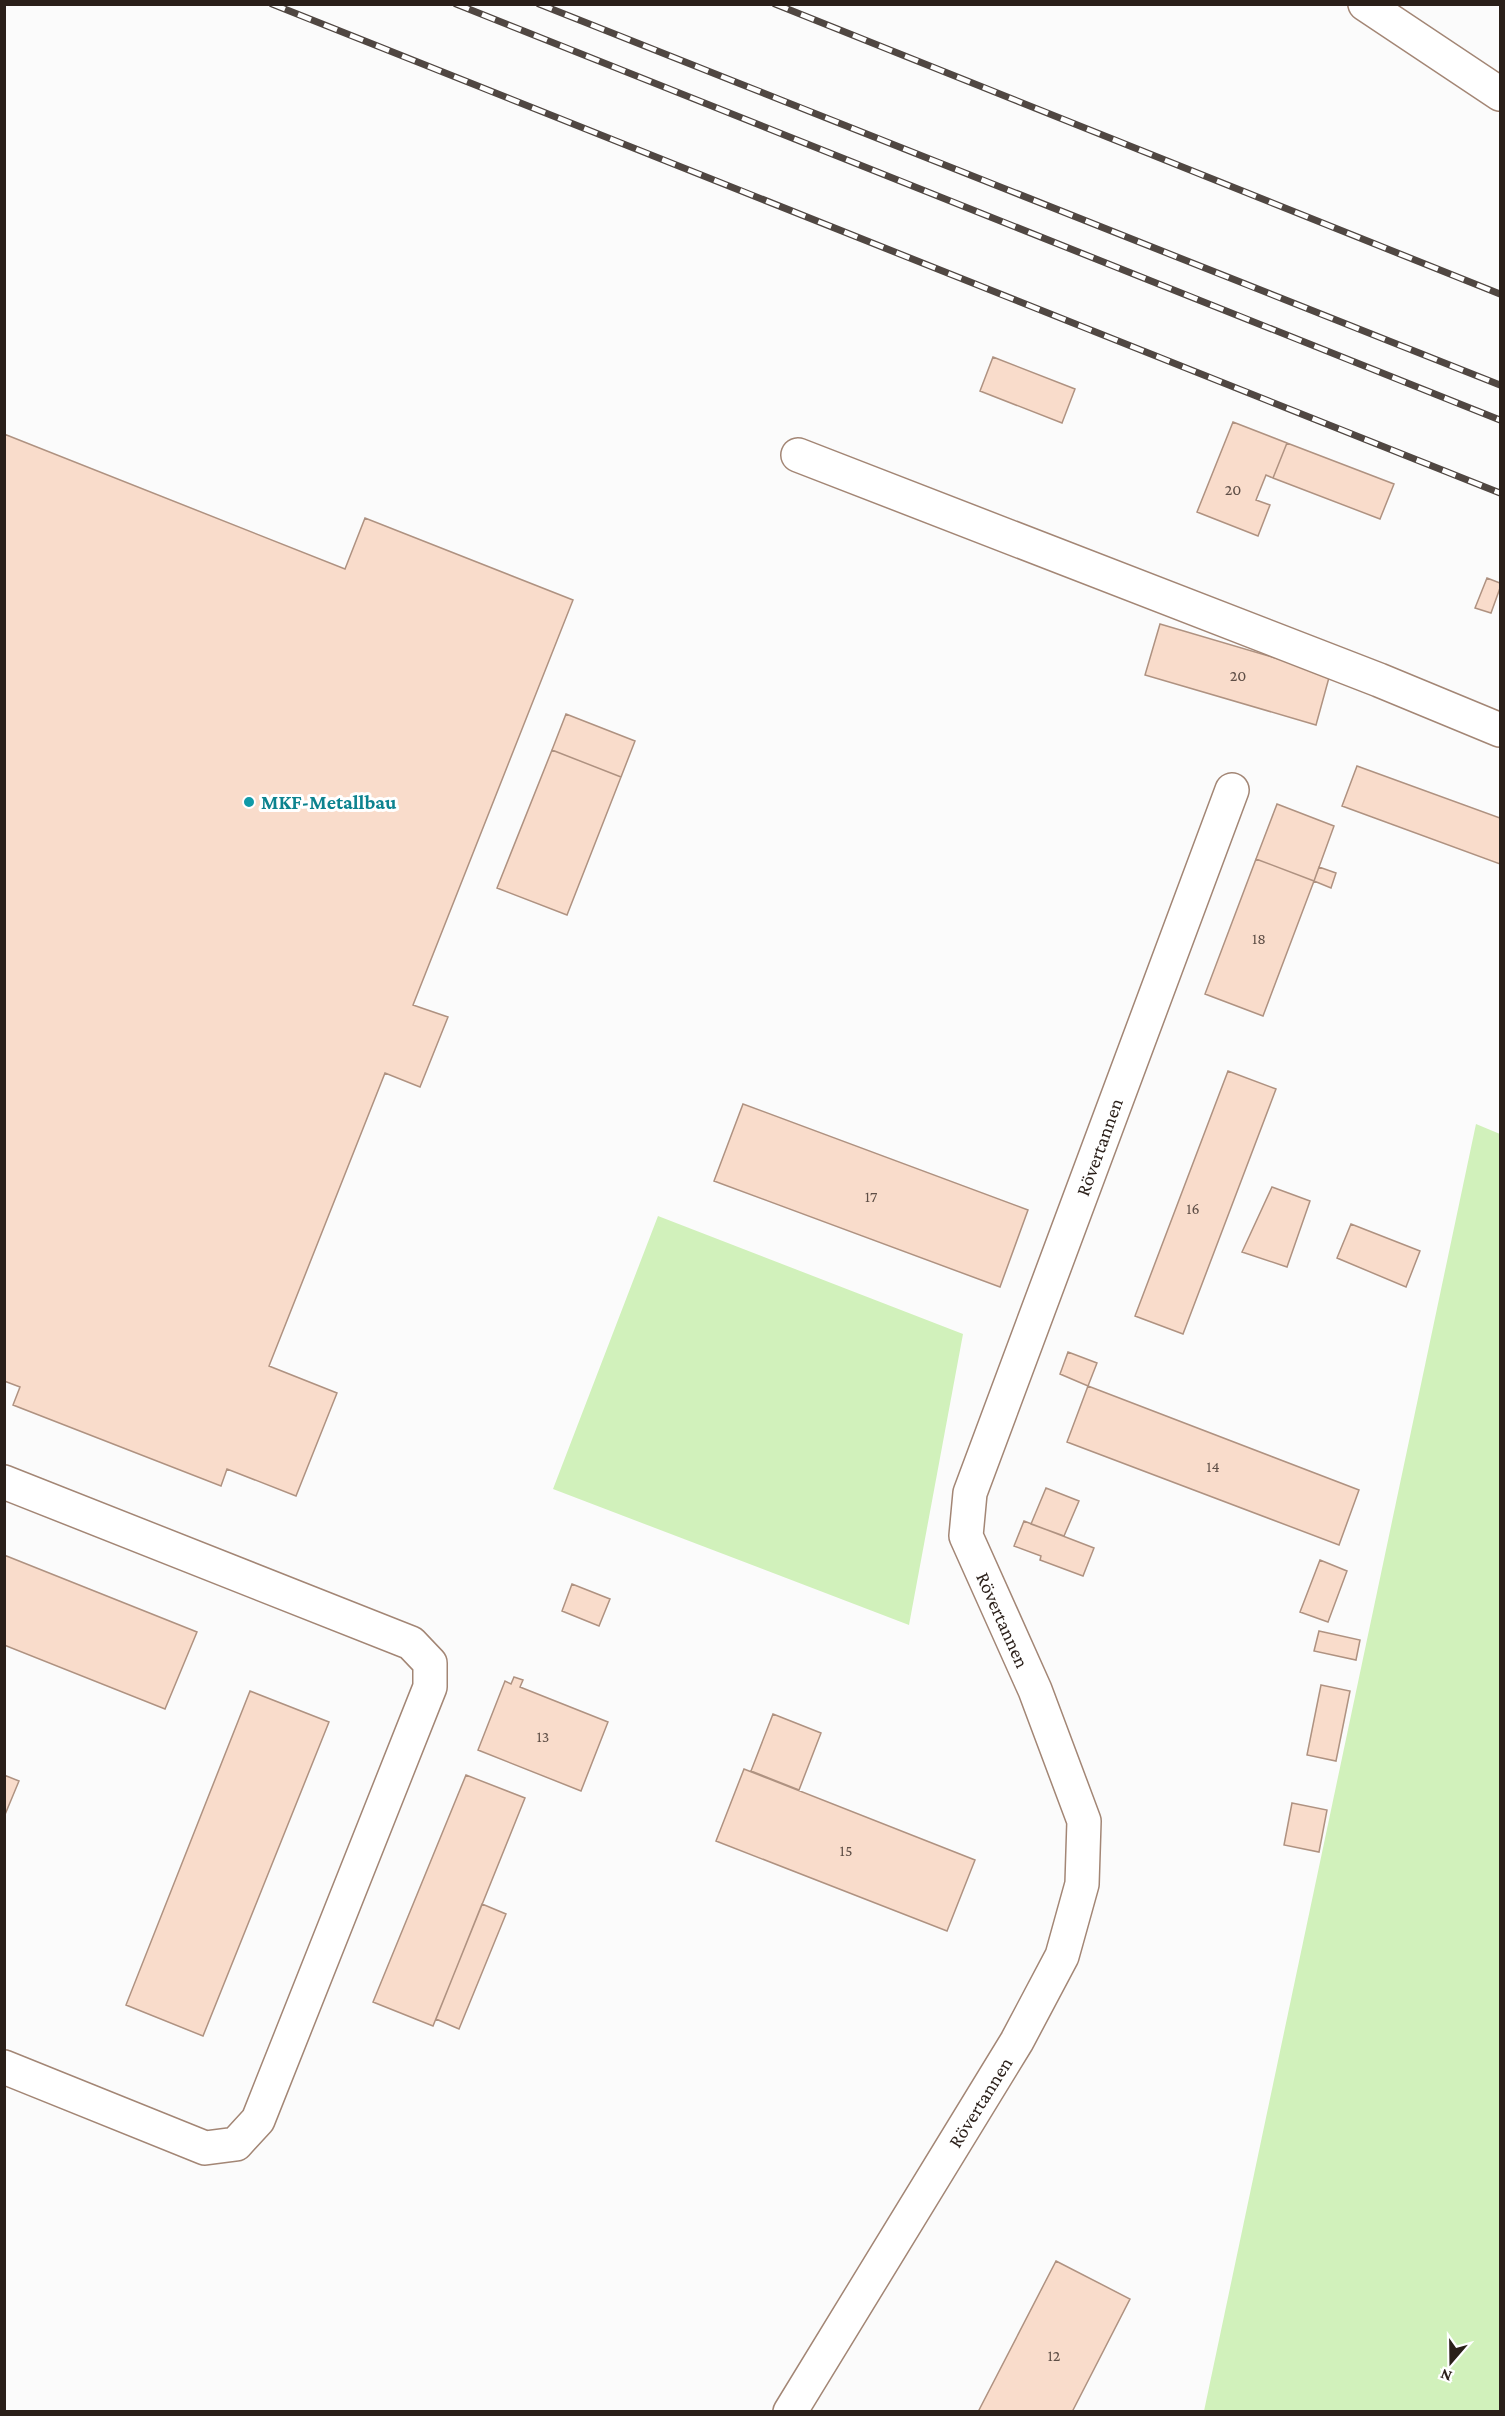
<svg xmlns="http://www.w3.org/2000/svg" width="1505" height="2416" viewBox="0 0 1505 2416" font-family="'Crimson Pro',serif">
<rect width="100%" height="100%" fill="#fbfbfb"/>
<path fill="#d1f1bb" d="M 1476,1124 L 1500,1134 L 1500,2411 L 1204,2411 Z
M 658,1216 L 963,1334 L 909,1625 L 553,1489 Z"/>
<path fill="#f9dccb" stroke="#af9281" stroke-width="1.5" d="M 993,357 L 1075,389 L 1062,423 L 980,391 Z
M 1233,422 L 1287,443 L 1273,478 L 1266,475 L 1256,500 L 1270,505 L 1258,536 L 1197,512 Z
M 4,434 L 345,569 L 365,518 L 573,600 L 413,1005 L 448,1017 L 420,1087 L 385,1073 L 269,1366 L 337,1393 L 296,1496 L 227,1469 L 221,1486 L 13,1405 L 20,1387 L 4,1381 Z
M 1287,443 L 1394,484 L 1380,519 L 1273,478 Z
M 1487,578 L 1500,583 L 1500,588 L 1491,613 L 1475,608 Z
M 1160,624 L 1330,674 L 1316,725 L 1145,675 Z
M 566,714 L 635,741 L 621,777 L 552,750 Z
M 552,750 L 621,777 L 567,915 L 497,888 Z
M 1357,766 L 1500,818 L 1500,864 L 1342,806 Z
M 1277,804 L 1334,826 L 1314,881 L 1256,859 Z
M 1256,859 L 1314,881 L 1263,1016 L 1205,994 Z
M 1319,867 L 1336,873 L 1331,888 L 1314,881 Z
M 1228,1071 L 1276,1089 L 1183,1334 L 1135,1316 Z
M 743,1104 L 1028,1210 L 1000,1287 L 714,1181 Z
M 1272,1187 L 1310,1201 L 1287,1267 L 1242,1252 Z
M 1351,1224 L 1420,1251 L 1406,1287 L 1337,1258 Z
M 1068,1352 L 1097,1363 L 1088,1386 L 1060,1374 Z
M 1088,1386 L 1359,1490 L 1339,1545 L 1067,1442 Z
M 1046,1488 L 1079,1501 L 1064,1536 L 1031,1524 Z
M 1024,1521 L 1094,1548 L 1083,1576 L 1040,1560 L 1041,1556 L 1014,1546 Z
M 4,1555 L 197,1632 L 165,1709 L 4,1645 Z
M 1320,1560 L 1347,1571 L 1328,1622 L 1300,1612 Z
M 572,1584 L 610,1599 L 599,1626 L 562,1611 Z
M 1319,1631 L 1360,1640 L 1356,1660 L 1314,1651 Z
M 514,1677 L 523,1680 L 520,1687 L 608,1722 L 581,1791 L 478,1750 L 505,1681 L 511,1684 Z
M 1321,1685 L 1350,1691 L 1336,1761 L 1307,1755 Z
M 250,1691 L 329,1722 L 203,2036 L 126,2005 Z
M 773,1714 L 821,1733 L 799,1790 L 751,1771 Z
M 744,1769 L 975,1860 L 947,1931 L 716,1841 Z
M 4,1775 L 19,1781 L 4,1817 Z
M 466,1775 L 525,1798 L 433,2026 L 373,2002 Z
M 1292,1803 L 1327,1810 L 1319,1852 L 1284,1845 Z
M 482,1904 L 506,1914 L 459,2029 L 436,2019 Z
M 1056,2261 L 1130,2299 L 1072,2412 L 978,2412 Z"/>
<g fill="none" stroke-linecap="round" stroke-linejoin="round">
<defs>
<path id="minor" d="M 1365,4 L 1500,94
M 798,455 L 1379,680 L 1500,730
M 4,1482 L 411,1643 L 430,1663 L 430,1687 L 258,2120 L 236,2144 L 205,2148 L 4,2067
M 790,2412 L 1017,2041 L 1062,1956 L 1082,1884 L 1084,1821 L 1035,1690 L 966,1536 L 970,1493 L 1232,790"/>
</defs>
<use href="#minor" stroke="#a38675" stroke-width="36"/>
<use href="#minor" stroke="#fff" stroke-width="33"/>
<defs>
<path id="rail" d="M 272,4 L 1500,493
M 456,4 L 1500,420
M 539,4 L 1500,385
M 775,4 L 1500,294"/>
</defs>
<use href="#rail" stroke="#504742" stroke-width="7"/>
<use href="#rail" stroke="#fff" stroke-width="4.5" stroke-dasharray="14" stroke-linecap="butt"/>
</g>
<circle fill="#0f9aa8" stroke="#fff" stroke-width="2" cx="249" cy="802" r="6"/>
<g text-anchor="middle" stroke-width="6" stroke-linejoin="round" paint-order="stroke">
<g font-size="16" fill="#5e4e46">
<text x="1233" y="495">20</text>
<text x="1238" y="681">20</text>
<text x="1259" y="944">18</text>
<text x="871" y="1202">17</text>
<text x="1193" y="1214">16</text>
<text x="1213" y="1472">14</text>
<text x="543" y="1742">13</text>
<text x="846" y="1856">15</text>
<text x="1054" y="2361">12</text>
</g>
<g font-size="20" font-weight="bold" fill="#0d838f" stroke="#fff" text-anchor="start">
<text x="261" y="809">MKF-Metallbau</text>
</g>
<g font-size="20" fill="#2a1f19" stroke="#fff">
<text transform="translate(1099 1147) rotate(-70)" y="7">Rövertannen</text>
<text transform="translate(1003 1620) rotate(66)" y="7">Rövertannen</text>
<text transform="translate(980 2102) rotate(-58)" y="7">Rövertannen</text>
</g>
</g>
<rect width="1505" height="2416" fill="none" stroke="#2a1f19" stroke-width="12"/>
<g transform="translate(1451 2362) rotate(200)" stroke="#ffffff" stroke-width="4.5" paint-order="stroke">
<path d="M0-4.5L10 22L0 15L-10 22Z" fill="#2a1f19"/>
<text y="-9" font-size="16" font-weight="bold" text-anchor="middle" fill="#2a1f19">N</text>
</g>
</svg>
